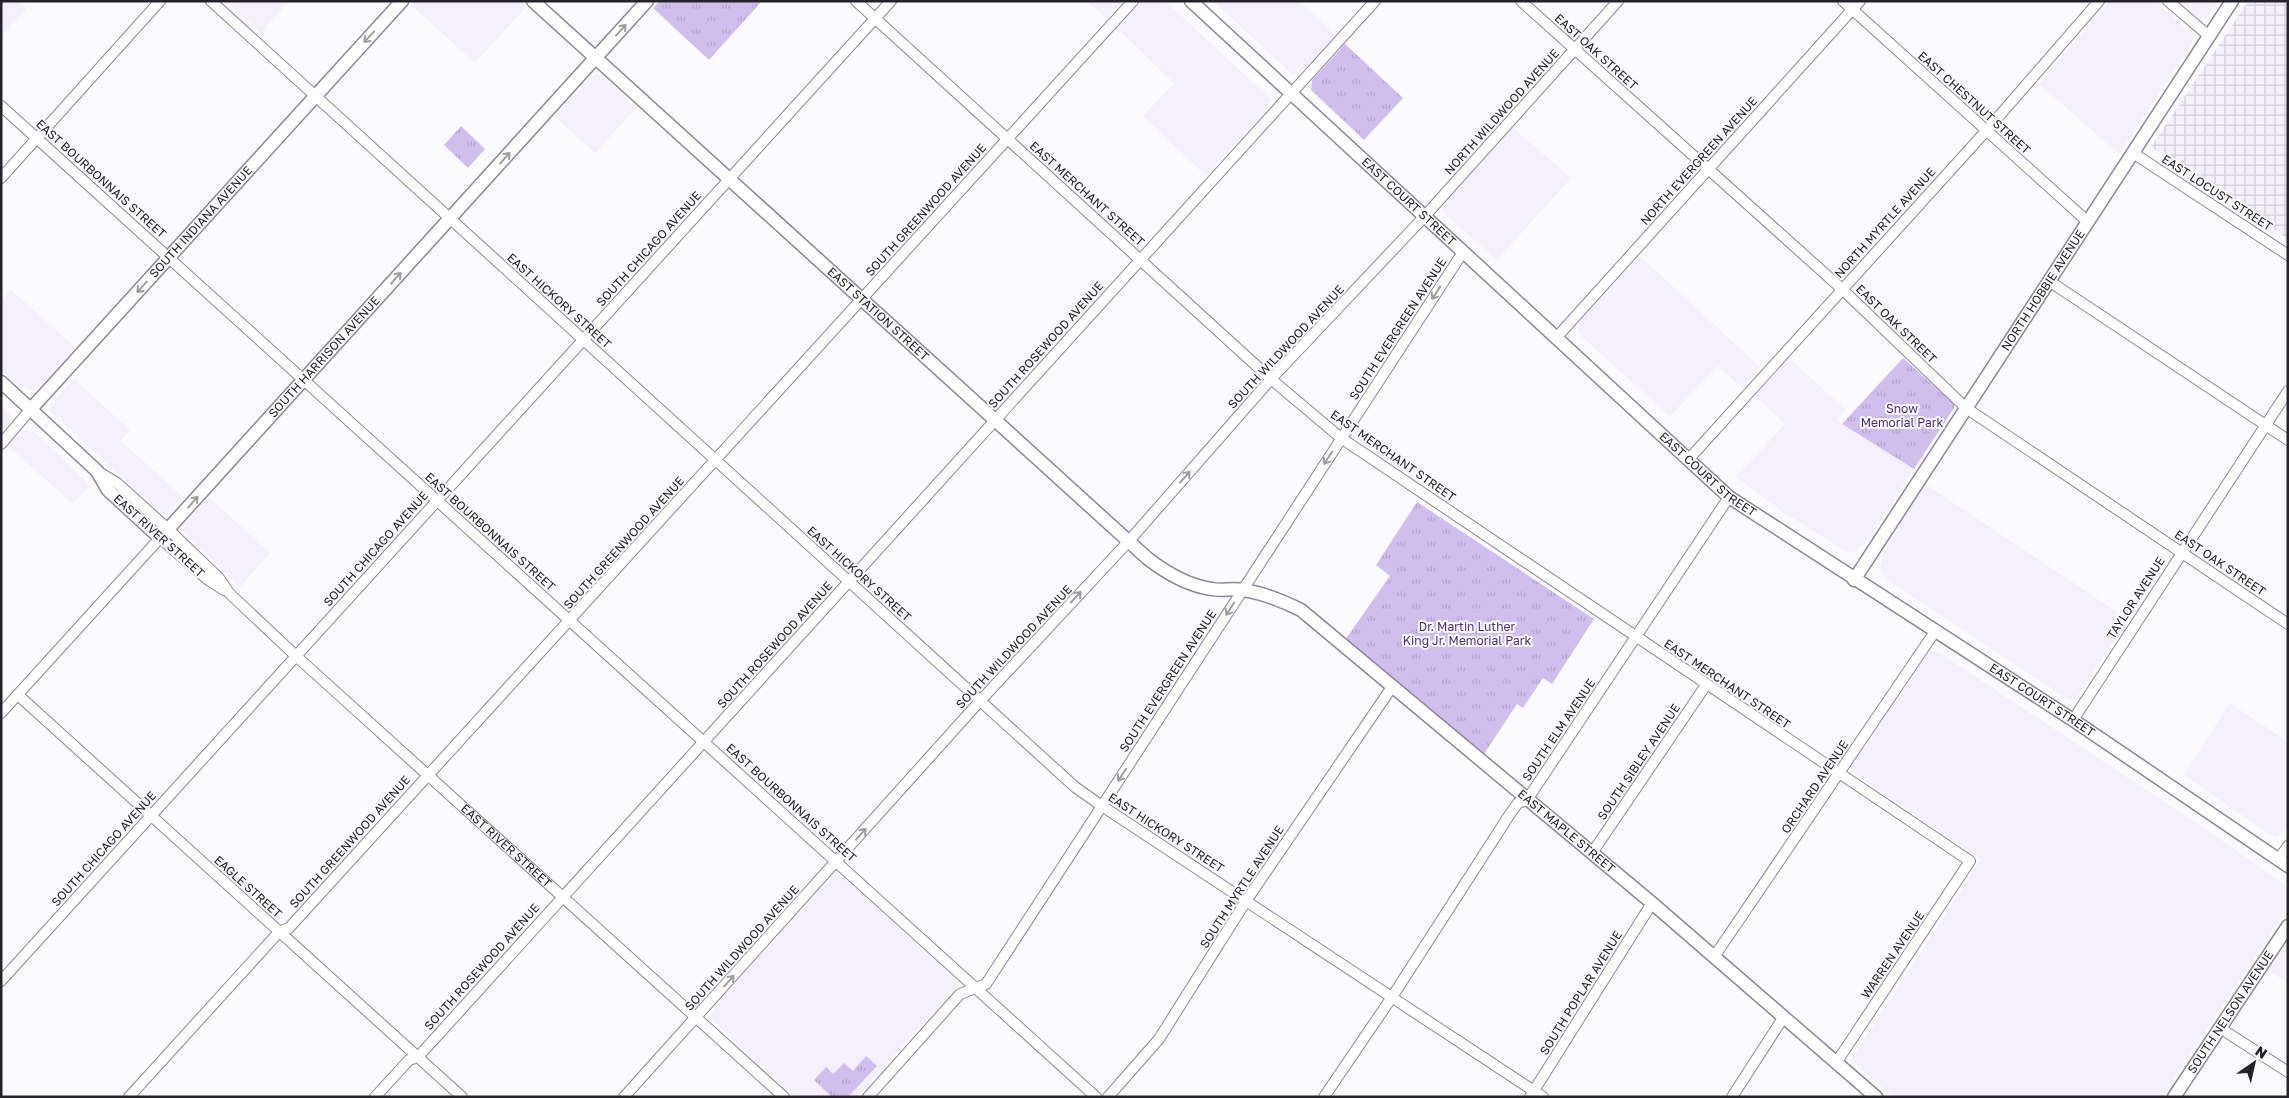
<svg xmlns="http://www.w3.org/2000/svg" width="2289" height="1098" viewBox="0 0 2289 1098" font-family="'Golos Text',sans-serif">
<defs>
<pattern id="industrial-grid" width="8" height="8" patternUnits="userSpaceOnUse" patternTransform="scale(1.25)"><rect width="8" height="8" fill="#f4f0fc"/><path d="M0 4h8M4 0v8" fill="none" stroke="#d1ced8"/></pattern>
<pattern id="grass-tufts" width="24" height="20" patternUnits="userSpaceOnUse" patternTransform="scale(1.25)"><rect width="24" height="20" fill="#d0bfec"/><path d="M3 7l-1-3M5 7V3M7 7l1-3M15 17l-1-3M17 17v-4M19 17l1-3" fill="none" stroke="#b2a4cb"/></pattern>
</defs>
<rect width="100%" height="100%" fill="#fbfafe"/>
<path fill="#f4f0fc" d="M 1,1 L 18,1 L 27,9 L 1,37 Z
M 226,1 L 289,1 L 261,33 Z
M 416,1 L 519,1 L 526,7 L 475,63 L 412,6 Z
M 1087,1 L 1122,1 L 1107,19 Z
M 1142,1 L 1165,1 L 1271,99 L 1268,107 L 1206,176 L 1143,116 L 1174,83 L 1117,28 Z
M 1213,1 L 1299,1 L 1335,35 L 1306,68 L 1296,74 L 1291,73 Z
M 2109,1 L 2156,1 L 2192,34 L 2193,38 L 2193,42 L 2119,154 L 2039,84 Z
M 2177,1 L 2219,1 L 2209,16 L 2201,21 L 2197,20 Z
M 597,74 L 603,77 L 636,108 L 595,153 L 555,117 L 591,77 Z
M 1512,127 L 1571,178 L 1497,260 L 1446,215 L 1442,207 Z
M 1640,256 L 1760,367 L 1742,388 L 1718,366 L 1670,416 L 1581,336 L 1578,330 L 1579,319 Z
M 11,290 L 76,348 L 37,389 L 33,391 L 17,384 L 1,369 L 1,301 Z
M 1788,357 L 1846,410 L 1837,419 L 1842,424 L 1914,469 L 1867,542 L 1854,552 L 1847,552 L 1783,512 L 1736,477 L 1785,424 L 1754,395 Z
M 74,379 L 130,430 L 121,441 L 183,497 L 170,511 L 164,513 L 160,511 L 50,412 L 50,405 Z
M 1,405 L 11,416 L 10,422 L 1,433 Z
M 24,430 L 35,433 L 90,485 L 73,504 L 7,445 Z
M 1924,483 L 2128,619 L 2076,699 L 2073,700 L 2066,698 L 1890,582 L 1883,575 L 1880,569 L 1883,554 Z
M 209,497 L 270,553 L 240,587 L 183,532 L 183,526 Z
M 1930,650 L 1938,652 L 2214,835 L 2288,887 L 2288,907 L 2162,1097 L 1893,1097 L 1851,1060 L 1981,859 L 1852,772 L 1851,769 Z
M 2230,703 L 2288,742 L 2288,827 L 2277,837 L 2272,836 L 2184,775 Z
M 835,875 L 844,878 L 959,983 L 857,1097 L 796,1097 L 713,1021 L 711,1016 L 716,1004 Z
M 2288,943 L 2288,983 L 2269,971 Z"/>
<path fill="url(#industrial-grid)" d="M 2248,1 L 2288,1 L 2288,239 L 2151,147 Z"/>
<path fill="url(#grass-tufts)" d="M 660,1 L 762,1 L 709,60 L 653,8 Z
M 1345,44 L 1403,98 L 1364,140 L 1311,90 L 1312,80 Z
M 461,126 L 485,149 L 468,168 L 444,145 Z
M 1903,358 L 1954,404 L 1954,408 L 1914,469 L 1842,424 Z
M 1417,502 L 1594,619 L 1552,684 L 1543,678 L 1523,708 L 1517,704 L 1484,754 L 1345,640 L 1390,576 L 1376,565 Z
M 866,1056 L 877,1066 L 848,1097 L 832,1097 L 814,1080 L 826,1067 L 833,1074 L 844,1063 L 853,1071 Z"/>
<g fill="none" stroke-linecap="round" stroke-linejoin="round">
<defs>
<g id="minor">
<path d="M 211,1 L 1075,787 L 1102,806 L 1543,1097"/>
<path d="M 856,1 L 1271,379 L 1341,438 L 1970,861 L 1836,1063"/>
<path d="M 1521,1 L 1842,289 L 1966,408 L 2288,624"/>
<path d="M 1843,1 L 2088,222"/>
<path d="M 2168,1 L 2209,36"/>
<path d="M 1,106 L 1096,1097"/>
<path d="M 2133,153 L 2288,255"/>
<path d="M 1,178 L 160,1"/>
<path d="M 2049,281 L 2288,440"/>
<path d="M 1556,338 L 1860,1"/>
<path d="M 1,444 L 30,410"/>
<path d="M 1688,460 L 1986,131 L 2099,1"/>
<path id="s1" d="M 97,471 L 117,483 L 168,529 L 219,578 L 229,593 L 296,656 L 784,1097"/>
<path d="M 18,695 L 462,1097"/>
<path d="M 1,713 L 160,538 L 207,579 L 224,590"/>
<path d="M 2073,720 L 2288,391"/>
<path d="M 1592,853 L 1706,685"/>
<path d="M 2278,860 L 2288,846"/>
<path d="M 1714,957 L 1936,630"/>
<path d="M 1,981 L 891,1"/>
<path d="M 2220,1028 L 2288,1072"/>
<path d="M 129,1097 L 279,932 L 289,928 L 1133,1"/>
<path d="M 375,1097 L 409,1060 L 418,1057 L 1375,1"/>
<path d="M 624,1097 L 980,701 L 1128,542 L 1271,379 L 1424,217 L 1618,1"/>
<path d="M 868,1097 L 960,994 L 986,984 L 1463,252"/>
<path d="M 1108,1097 L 1159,1039 L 1246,901 L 1392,687"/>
<path d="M 1324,1097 L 1392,997 L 1510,814 L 1518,803 L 1527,800 L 1729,497"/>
<path d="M 1530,1097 L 1652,903"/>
<path d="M 1732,1097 L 1783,1018"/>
</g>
<g id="major">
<path id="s2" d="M 533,1 L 1147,558 C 1165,572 1189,586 1212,589 C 1222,591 1233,588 1243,590 C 1263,593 1283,601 1301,610 L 1652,903 L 1876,1097"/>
<path id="s3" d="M 1191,1 L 1729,497 L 2073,720 L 2288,866"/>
<path id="s4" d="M 1,382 L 97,471 L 108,490 L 160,538 L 647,1"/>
<path id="s5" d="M 30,410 L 402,1"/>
<path id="s6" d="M 1854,580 L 2232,1"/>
<path id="s7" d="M 2174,1097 L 2288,926"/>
</g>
</defs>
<use href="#minor" stroke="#8e879a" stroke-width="12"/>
<use href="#major" stroke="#8e879a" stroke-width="15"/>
<use href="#minor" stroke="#fff" stroke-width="10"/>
<use href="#major" stroke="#fff" stroke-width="12"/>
</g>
<defs><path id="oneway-shaft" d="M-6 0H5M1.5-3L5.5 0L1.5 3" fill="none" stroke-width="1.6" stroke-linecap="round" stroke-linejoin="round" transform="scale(1.25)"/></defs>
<g stroke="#9d9c9f">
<use href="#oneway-shaft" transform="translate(621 30) rotate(-48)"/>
<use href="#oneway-shaft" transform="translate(369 37) rotate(132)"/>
<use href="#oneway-shaft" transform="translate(505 158) rotate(-48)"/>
<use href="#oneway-shaft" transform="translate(396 278) rotate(-48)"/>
<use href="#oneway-shaft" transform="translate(142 287) rotate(132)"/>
<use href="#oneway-shaft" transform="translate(1436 293) rotate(123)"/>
<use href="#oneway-shaft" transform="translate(1328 458) rotate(123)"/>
<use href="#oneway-shaft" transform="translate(1185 477) rotate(-49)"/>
<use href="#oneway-shaft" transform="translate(193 502) rotate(-48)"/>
<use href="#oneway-shaft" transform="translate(1076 597) rotate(-47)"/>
<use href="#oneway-shaft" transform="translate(1230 609) rotate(123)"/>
<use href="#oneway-shaft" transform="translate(1122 775) rotate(123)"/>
<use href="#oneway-shaft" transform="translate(861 834) rotate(-48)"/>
<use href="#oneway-shaft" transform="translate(729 981) rotate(-48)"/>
</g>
<g text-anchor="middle" stroke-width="4" stroke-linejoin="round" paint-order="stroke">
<g font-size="12" fill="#25222a" stroke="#fbfafe">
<text transform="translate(1596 52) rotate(42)" y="4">EAST OAK STREET</text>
<text transform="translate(1974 103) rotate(42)" y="4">EAST CHESTNUT STREET</text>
<text transform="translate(1502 112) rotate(-48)" y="4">NORTH WILDWOOD AVENUE</text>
<text transform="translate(1699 161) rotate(-48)" y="4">NORTH EVERGREEN AVENUE</text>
<text transform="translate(101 179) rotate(42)" y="4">EAST BOURBONNAIS STREET</text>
<text transform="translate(2217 193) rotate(33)" y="4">EAST LOCUST STREET</text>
<text transform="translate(1087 194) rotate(42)" y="4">EAST MERCHANT STREET</text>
<text dy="4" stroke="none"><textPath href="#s3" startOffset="296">EAST COURT STREET</textPath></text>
<text transform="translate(926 210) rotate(-48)" y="4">SOUTH GREENWOOD AVENUE</text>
<text dy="4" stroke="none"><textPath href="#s5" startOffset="254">SOUTH INDIANA AVENUE</textPath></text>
<text transform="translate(1885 223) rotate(-48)" y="4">NORTH MYRTLE AVENUE</text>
<text transform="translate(649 249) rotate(-48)" y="4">SOUTH CHICAGO AVENUE</text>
<text dy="4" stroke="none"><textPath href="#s6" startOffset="346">NORTH HOBBIE AVENUE</textPath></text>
<text transform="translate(559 301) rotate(42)" y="4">EAST HICKORY STREET</text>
<text dy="4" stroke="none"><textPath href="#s2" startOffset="466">EAST STATION STREET</textPath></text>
<text transform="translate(1896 324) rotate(44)" y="4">EAST OAK STREET</text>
<text transform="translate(1398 329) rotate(-57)" y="4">SOUTH EVERGREEN AVENUE</text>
<text transform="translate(1046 345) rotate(-48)" y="4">SOUTH ROSEWOOD AVENUE</text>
<text transform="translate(1286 347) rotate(-47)" y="4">SOUTH WILDWOOD AVENUE</text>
<text dy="4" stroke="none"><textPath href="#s4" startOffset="468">SOUTH HARRISON AVENUE</textPath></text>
<text transform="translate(1393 456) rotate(35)" y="4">EAST MERCHANT STREET</text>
<text dy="4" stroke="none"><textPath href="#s3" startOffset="701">EAST COURT STREET</textPath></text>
<text transform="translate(490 532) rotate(42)" y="4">EAST BOURBONNAIS STREET</text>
<text transform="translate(159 536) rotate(42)" y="4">EAST RIVER STREET</text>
<text transform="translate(624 543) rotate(-48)" y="4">SOUTH GREENWOOD AVENUE</text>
<text transform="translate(376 549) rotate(-48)" y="4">SOUTH CHICAGO AVENUE</text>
<text transform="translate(2220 563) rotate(34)" y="4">EAST OAK STREET</text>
<text transform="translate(859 574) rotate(42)" y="4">EAST HICKORY STREET</text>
<text transform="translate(2136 598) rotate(-57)" y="4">TAYLOR AVENUE</text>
<text transform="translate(775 645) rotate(-48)" y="4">SOUTH ROSEWOOD AVENUE</text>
<text transform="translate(1014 647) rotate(-47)" y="4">SOUTH WILDWOOD AVENUE</text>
<text transform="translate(1168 681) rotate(-57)" y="4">SOUTH EVERGREEN AVENUE</text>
<text transform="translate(1727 684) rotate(34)" y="4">EAST MERCHANT STREET</text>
<text dy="4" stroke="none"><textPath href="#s3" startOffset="1105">EAST COURT STREET</textPath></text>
<text transform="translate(1559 730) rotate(-56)" y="4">SOUTH ELM AVENUE</text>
<text transform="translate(1639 762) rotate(-56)" y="4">SOUTH SIBLEY AVENUE</text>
<text transform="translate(1815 787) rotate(-56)" y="4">ORCHARD AVENUE</text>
<text transform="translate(791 803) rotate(42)" y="4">EAST BOURBONNAIS STREET</text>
<text dy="4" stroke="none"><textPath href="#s2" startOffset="1340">EAST MAPLE STREET</textPath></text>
<text transform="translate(1166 833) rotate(33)" y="4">EAST HICKORY STREET</text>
<text transform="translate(350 842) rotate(-48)" y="4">SOUTH GREENWOOD AVENUE</text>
<text dy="4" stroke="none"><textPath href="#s1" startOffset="556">EAST RIVER STREET</textPath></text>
<text transform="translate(104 849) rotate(-48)" y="4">SOUTH CHICAGO AVENUE</text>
<text transform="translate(248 887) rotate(42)" y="4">EAGLE STREET</text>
<text transform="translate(1242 887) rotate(-57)" y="4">SOUTH MYRTLE AVENUE</text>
<text transform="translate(742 948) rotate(-48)" y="4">SOUTH WILDWOOD AVENUE</text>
<text transform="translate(1893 955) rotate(-56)" y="4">WARREN AVENUE</text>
<text transform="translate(482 967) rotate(-48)" y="4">SOUTH ROSEWOOD AVENUE</text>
<text transform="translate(1581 993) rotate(-58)" y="4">SOUTH POPLAR AVENUE</text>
<text dy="4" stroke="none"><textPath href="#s7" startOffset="102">SOUTH NELSON AVENUE</textPath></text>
</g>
<g font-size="12" fill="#4d2e72" stroke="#fbfafe">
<text x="1902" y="413">Snow<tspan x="1902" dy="14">Memorial Park</tspan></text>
<text x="1467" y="631">Dr. Martin Luther<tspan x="1467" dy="14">King Jr. Memorial Park</tspan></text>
</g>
</g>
<rect width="2289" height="1098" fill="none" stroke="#25222a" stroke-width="5"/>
<g transform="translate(2254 1063) rotate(34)" stroke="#fbfafe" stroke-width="4" paint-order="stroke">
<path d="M0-4L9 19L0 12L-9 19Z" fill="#25222a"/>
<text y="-8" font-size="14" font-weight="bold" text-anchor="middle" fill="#25222a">N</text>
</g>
</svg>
